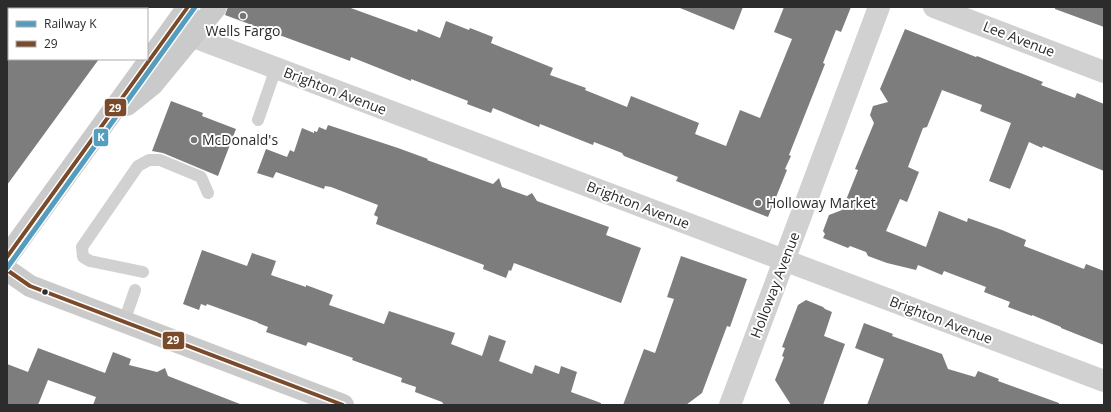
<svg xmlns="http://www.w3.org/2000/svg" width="1111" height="412" viewBox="0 0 1111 412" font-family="'Open Sans',sans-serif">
<rect width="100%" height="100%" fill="#fff"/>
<path fill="#7d7d7d" d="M 228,7 L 348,7 L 417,32 L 418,29 L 440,38 L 446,21 L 469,30 L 470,28 L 493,37 L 491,43 L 553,68 L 550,75 L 586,88 L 585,90 L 627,107 L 631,96 L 699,123 L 695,134 L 726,146 L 740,110 L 760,118 L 792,39 L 774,32 L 784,7 L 851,7 L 841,32 L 836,30 L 823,63 L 825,64 L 789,155 L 791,156 L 785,169 L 787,170 L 768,217 L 676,181 L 678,177 L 624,156 L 622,153 L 594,142 L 593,145 L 540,124 L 539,127 L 493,108 L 491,113 L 467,104 L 468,101 L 411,79 L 411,81 L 351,57 L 350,61 L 225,15 Z
M 680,7 L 743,7 L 734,30 L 680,8 Z
M 1055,7 L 1104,7 L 1104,27 L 1055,9 Z
M 905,29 L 976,57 L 977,56 L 1043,82 L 1041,85 L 1075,98 L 1077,93 L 1104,104 L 1104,171 L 1043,146 L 1042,148 L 1029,142 L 1010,189 L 989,181 L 1011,123 L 980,111 L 982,105 L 942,90 L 927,127 L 923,128 L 908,167 L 919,172 L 907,202 L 900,199 L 886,231 L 926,247 L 939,211 L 967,222 L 968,218 L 1002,230 L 1026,240 L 1024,246 L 1084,269 L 1086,264 L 1104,271 L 1104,345 L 1061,328 L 1061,327 L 1032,315 L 1032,316 L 1008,307 L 1010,302 L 984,292 L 986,287 L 944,271 L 942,275 L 918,265 L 916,270 L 887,263 L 868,256 L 866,252 L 850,246 L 848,248 L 823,238 L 825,234 L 823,231 L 829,215 L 842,210 L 858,170 L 855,169 L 874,123 L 870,115 L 873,106 L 888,102 L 880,89 Z
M 7,59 L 99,59 L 7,185 Z
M 171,101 L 203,113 L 202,116 L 236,129 L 218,176 L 163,153 L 152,151 Z
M 328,125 L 398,148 L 428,159 L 427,160 L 493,184 L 499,178 L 502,187 L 527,196 L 532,193 L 537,201 L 609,227 L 606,235 L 641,248 L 621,303 L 514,263 L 511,271 L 509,270 L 506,278 L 483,269 L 484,265 L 376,224 L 378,217 L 374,215 L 378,205 L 331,187 L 325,186 L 324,189 L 276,172 L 273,178 L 257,173 L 266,149 L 287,157 L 290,150 L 294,152 L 302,128 L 314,133 L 314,131 L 317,132 L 319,127 L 326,130 Z
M 202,250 L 247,266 L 252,253 L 276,261 L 271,275 L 306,287 L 306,285 L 333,295 L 329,305 L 384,324 L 389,311 L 455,333 L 451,344 L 482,356 L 489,335 L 506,341 L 499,361 L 532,374 L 535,365 L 559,374 L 561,366 L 577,372 L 571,392 L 601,403 L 601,405 L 444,405 L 442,402 L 415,392 L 416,387 L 401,382 L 402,378 L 352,360 L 353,358 L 308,342 L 306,346 L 266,332 L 268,327 L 258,323 L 257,322 L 207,304 L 206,306 L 201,304 L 199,310 L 183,304 Z
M 681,256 L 747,279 L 730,327 L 727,326 L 702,393 L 686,405 L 623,405 L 644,349 L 655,353 L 674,299 L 667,297 Z
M 806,300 L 823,307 L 825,309 L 832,312 L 824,336 L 845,344 L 823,405 L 791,405 L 775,380 L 784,357 L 782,356 L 785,348 L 782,347 L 798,305 Z
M 864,323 L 893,334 L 892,336 L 942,354 L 948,369 L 975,377 L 978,371 L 999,379 L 998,381 L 1059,403 L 1059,405 L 867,405 L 884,359 L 855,348 Z
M 38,348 L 105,373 L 113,352 L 131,359 L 129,365 L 157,372 L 165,368 L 168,376 L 240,404 L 239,405 L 93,405 L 96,397 L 48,380 L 38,405 L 7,405 L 7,364 L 28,372 Z"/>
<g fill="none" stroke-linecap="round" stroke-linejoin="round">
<path stroke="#d1d1d1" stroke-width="12" d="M 258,120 L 276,68
M 143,272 L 90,261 L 83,257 L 82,247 L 138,166 L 149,160 L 160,160 L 201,177 L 208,193
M 124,322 L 135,290"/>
<path stroke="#d1d1d1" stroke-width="22" d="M 79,7 L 82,9
M 934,7 L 1104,72
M 175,30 L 1104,381
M 730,405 L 879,7"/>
<path stroke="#cacaca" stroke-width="22" d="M 127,105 L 152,85 L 216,7
M 7,257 L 188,7
M 7,270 L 30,286 L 343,405"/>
<defs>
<path id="bus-1" d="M 7,257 L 188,7
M 7,270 L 30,286 L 343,405"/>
</defs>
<use href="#bus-1" stroke="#fff" stroke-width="7"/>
<use href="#bus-1" stroke="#7a4b2a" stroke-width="4"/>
<defs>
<path id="rail-1" d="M 7,268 L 195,7"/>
</defs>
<use href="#rail-1" stroke="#fff" stroke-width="8"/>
<use href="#rail-1" stroke="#549dbf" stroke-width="5"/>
</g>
<g fill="#767676" stroke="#fff" stroke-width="1.5">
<circle cx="243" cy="16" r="4"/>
<circle cx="194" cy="140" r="4"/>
<circle cx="758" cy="203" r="4"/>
</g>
<circle fill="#2c2c2c" stroke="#fff" stroke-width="1.5" cx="45" cy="292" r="3.5"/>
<g text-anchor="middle" stroke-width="4" stroke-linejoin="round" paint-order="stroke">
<g font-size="14" fill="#2c2c2c" stroke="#fff" text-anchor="start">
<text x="243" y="36" text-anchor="middle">Wells Fargo</text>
<text x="202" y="145">McDonald's</text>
<text x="766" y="208">Holloway Market</text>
</g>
<g font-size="14" fill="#2c2c2c" stroke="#fff">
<text transform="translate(1019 39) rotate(21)" y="5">Lee Avenue</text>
<text transform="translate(335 91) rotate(21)" y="5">Brighton Avenue</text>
<text transform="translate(638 205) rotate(21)" y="5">Brighton Avenue</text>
<text transform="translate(775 285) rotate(-69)" y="5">Holloway Avenue</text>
<text transform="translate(941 320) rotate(21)" y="5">Brighton Avenue</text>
</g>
</g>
<g stroke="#fff" stroke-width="1.5">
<rect x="104" y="98" width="23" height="19" rx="4" fill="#7a4b2a"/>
<rect x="93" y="128" width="16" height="19" rx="4" fill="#549dbf"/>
<rect x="162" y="331" width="23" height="19" rx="4" fill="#7a4b2a"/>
</g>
<g font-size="11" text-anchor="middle" font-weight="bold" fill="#fff">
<text x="115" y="112">29</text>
<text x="101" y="141">K</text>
<text x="173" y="344">29</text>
</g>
<rect width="1111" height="412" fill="none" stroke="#2c2c2c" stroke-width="16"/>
<rect x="8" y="8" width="140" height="52" fill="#ffffff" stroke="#ababab"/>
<rect x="16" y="21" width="20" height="6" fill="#549dbf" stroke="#ababab"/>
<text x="44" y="28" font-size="12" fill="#2c2c2c">Railway K</text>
<rect x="16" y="41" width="20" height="6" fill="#7a4b2a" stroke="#ababab"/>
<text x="44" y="48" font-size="12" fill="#2c2c2c">29</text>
</svg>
